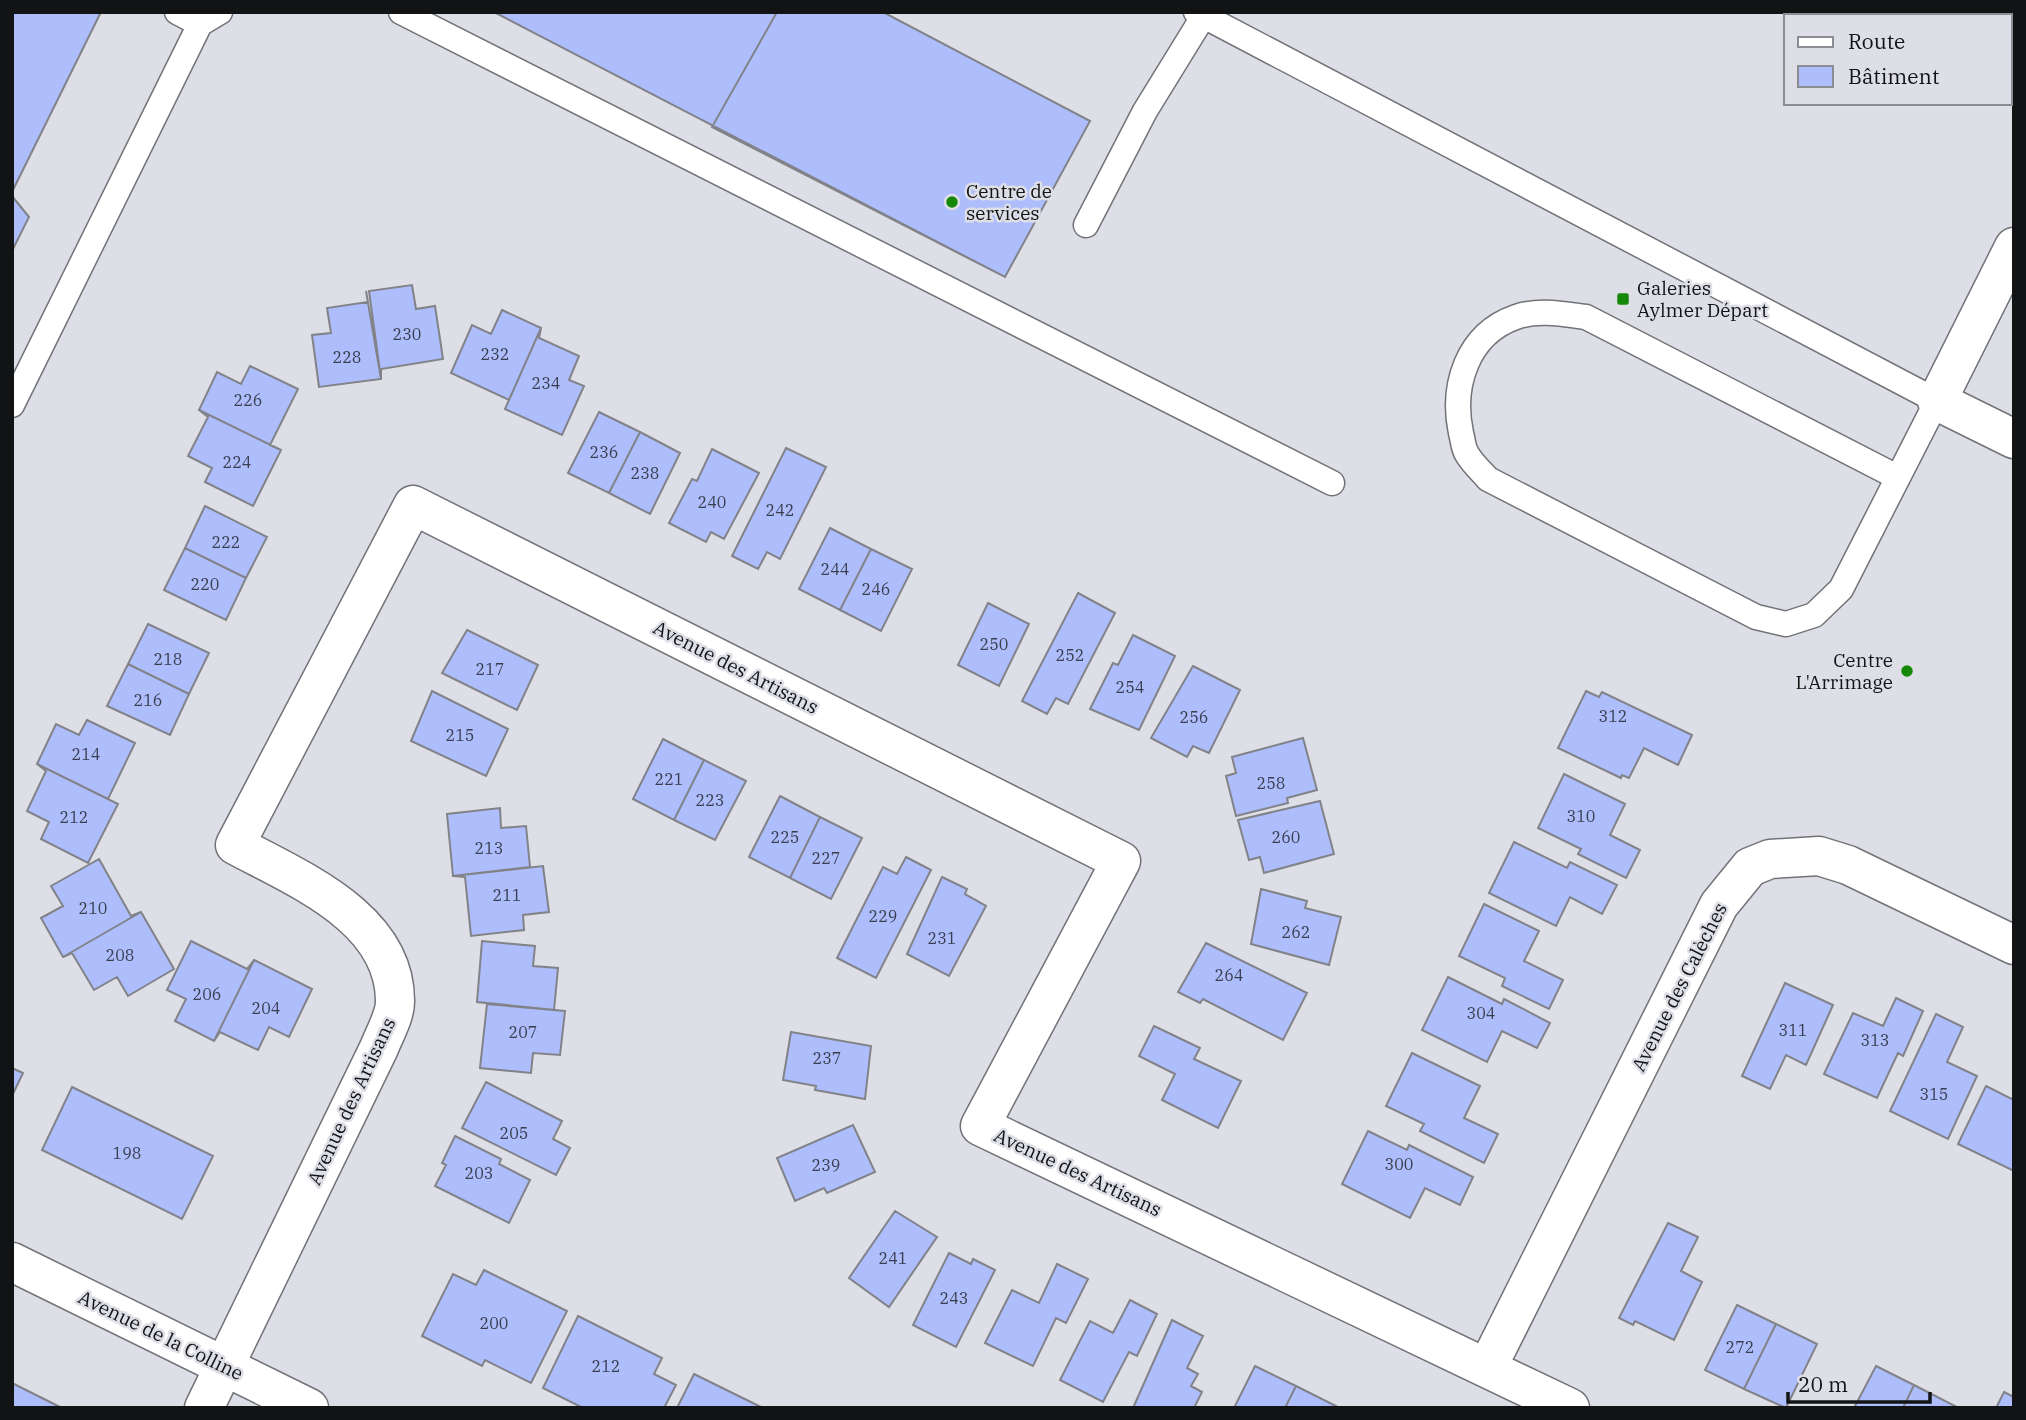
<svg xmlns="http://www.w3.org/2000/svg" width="2026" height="1420" viewBox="0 0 2026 1420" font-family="'IBM Plex Serif',serif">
<rect width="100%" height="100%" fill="#dedfe6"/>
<path fill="#aebdfc" stroke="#818389" stroke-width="2" d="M 12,12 L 101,12 L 12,192 Z
M 494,12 L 883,12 L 1090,121 L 1005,277 Z
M 777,12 L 883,12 L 1090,121 L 1005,277 L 712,127 Z
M 1791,12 L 1843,12 L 1841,16 L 1798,16 Z
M 12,196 L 29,217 L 12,251 Z
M 412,285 L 416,309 L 435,306 L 443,359 L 381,369 L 381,379 L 369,291 Z
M 366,291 L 381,379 L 319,387 L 312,335 L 331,333 L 327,308 L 368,302 Z
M 502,310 L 541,328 L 509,400 L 451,373 L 472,325 L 491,334 Z
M 541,328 L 539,338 L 579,356 L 569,380 L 584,386 L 562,435 L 505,409 Z
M 250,366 L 298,389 L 270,445 L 281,450 L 199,410 L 217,372 L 241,384 Z
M 199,410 L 281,450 L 253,506 L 205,482 L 212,468 L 188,456 L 208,417 Z
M 599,412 L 640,432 L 609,493 L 568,473 Z
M 640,432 L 680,453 L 650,514 L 609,493 Z
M 786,448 L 826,467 L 780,559 L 767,552 L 758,569 L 732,556 Z
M 712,449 L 759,473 L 724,539 L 711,532 L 706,542 L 669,523 L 692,479 L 697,481 Z
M 205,506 L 267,537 L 246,578 L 185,548 Z
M 830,528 L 871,549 L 840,610 L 799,589 Z
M 185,548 L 246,578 L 226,620 L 164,590 Z
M 871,549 L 912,569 L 881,631 L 840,610 Z
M 1078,593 L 1115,613 L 1068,704 L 1056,698 L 1047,714 L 1022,701 Z
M 988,603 L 1029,624 L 999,686 L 958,665 Z
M 148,624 L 209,653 L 189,694 L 128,664 Z
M 467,630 L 538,665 L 517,710 L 442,673 Z
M 1133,635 L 1175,656 L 1139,730 L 1090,709 L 1113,663 L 1118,665 Z
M 128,664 L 189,694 L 170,735 L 107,706 Z
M 1193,666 L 1240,690 L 1209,753 L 1193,746 L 1187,757 L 1151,738 Z
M 432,691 L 508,729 L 486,776 L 411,741 Z
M 1586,691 L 1599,697 L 1602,692 L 1692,735 L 1678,765 L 1644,748 L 1629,778 L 1622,775 L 1621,778 L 1558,748 Z
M 87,720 L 135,743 L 108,799 L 37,764 L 56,724 L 79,735 Z
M 1303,738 L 1317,790 L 1287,798 L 1288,803 L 1236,816 L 1226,776 L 1236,773 L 1232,757 Z
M 663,739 L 704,760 L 674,820 L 633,799 Z
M 704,760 L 746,781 L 715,840 L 674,820 Z
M 37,764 L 118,804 L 88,863 L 41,839 L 49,822 L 27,811 L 46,771 Z
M 1564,774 L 1625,804 L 1610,835 L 1640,850 L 1626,878 L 1578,854 L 1581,849 L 1538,828 Z
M 780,796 L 820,817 L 790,878 L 749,857 Z
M 1320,801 L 1334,854 L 1264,873 L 1260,857 L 1249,860 L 1238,820 Z
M 500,808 L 501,828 L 526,826 L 530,867 L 453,876 L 447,814 Z
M 820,817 L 862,838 L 831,899 L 790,878 Z
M 1514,842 L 1567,868 L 1570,862 L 1617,885 L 1602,914 L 1570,897 L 1556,926 L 1489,893 Z
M 906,857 L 931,870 L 876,978 L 837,958 L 883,867 L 897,874 Z
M 99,859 L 131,916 L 141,912 L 63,957 L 41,918 L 63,906 L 51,886 Z
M 543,866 L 549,912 L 523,915 L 524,930 L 471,936 L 465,877 L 453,876 Z
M 942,877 L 967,889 L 965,894 L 986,906 L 949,976 L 907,954 Z
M 1261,889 L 1307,901 L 1305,908 L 1341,917 L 1329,965 L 1251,944 Z
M 1484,904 L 1539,931 L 1524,961 L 1563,980 L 1549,1009 L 1502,986 L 1505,978 L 1459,956 Z
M 141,912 L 174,969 L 128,996 L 117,977 L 94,990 L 72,953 L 63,957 Z
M 191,941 L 247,969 L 254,960 L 214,1041 L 175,1021 L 186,999 L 167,990 Z
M 482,941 L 535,946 L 533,966 L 558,968 L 554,1010 L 565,1011 L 477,1002 Z
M 1206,943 L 1307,993 L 1283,1040 L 1203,999 L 1200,1003 L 1178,992 Z
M 254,960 L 312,989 L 289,1037 L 269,1027 L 258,1050 L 220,1032 L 214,1041 Z
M 1448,977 L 1502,1004 L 1504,999 L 1550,1023 L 1537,1048 L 1502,1031 L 1487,1062 L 1422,1030 Z
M 1785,983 L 1833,1005 L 1806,1065 L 1786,1055 L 1770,1089 L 1742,1076 Z
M 1896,998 L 1923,1011 L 1903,1056 L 1898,1053 L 1877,1098 L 1824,1074 L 1853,1013 L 1883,1026 Z
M 487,1004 L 565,1011 L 560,1055 L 533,1053 L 531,1073 L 480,1068 Z
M 1936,1014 L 1963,1027 L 1947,1062 L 1977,1076 L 1948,1139 L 1890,1111 Z
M 1154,1026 L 1200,1048 L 1194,1059 L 1241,1081 L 1218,1128 L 1162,1100 L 1175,1074 L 1139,1056 Z
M 791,1032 L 871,1046 L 865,1099 L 815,1090 L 816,1086 L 783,1080 Z
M 1412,1053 L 1480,1086 L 1464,1118 L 1498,1134 L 1484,1163 L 1420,1131 L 1424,1124 L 1386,1106 Z
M 12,1068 L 23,1073 L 12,1096 Z
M 486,1082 L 562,1121 L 553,1139 L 570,1148 L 556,1175 L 462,1128 Z
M 1986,1086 L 2014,1100 L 2014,1171 L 1958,1144 Z
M 72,1087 L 213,1156 L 182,1219 L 42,1150 Z
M 853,1125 L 875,1172 L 827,1193 L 824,1188 L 795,1201 L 777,1158 Z
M 1368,1131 L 1407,1150 L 1409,1145 L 1473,1177 L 1460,1205 L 1425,1188 L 1410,1218 L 1342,1184 Z
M 455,1136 L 501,1159 L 499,1164 L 530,1180 L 509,1223 L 435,1186 L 446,1165 L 442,1163 Z
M 895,1211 L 937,1237 L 889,1307 L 849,1278 Z
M 1668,1223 L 1698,1237 L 1681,1271 L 1702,1282 L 1674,1340 L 1635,1321 L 1633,1325 L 1619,1318 Z
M 949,1253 L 971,1264 L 973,1259 L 995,1270 L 956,1347 L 913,1325 Z
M 1057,1264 L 1088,1279 L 1066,1323 L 1056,1318 L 1033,1366 L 985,1343 L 1012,1290 L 1039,1303 Z
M 484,1270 L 567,1311 L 531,1383 L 485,1360 L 482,1366 L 422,1336 L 453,1274 L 476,1285 Z
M 1130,1300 L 1157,1314 L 1137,1356 L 1129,1352 L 1103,1402 L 1060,1380 L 1090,1321 L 1113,1333 Z
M 1737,1305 L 1776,1324 L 1744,1389 L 1705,1370 Z
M 578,1316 L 662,1358 L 654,1374 L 676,1385 L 664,1408 L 583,1408 L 543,1388 Z
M 1172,1320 L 1203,1336 L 1187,1368 L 1198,1374 L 1191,1386 L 1202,1392 L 1194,1408 L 1133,1408 Z
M 1776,1324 L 1817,1344 L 1786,1408 L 1744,1389 Z
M 1255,1366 L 1296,1386 L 1285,1408 L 1234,1408 Z
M 1876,1366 L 1914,1385 L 1903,1408 L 1854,1408 Z
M 694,1374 L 763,1408 L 677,1408 Z
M 12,1383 L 62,1408 L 12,1408 Z
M 1914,1385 L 1957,1407 L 1957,1408 L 1903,1408 Z
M 1296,1386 L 1338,1407 L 1337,1408 L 1285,1408 Z
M 2004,1392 L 2014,1397 L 2014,1408 L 1996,1408 Z"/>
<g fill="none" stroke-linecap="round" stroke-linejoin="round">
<defs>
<path id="service" d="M 177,12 L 200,24
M 401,12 L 1332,483
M 1196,12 L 1937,401 L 1841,589 L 1814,615 L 1786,624 L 1756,617 L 1488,479 C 1481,471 1472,463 1467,454 C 1463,448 1463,440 1461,433 C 1451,386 1467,334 1516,317 C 1538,309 1563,314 1586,317 L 1897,477
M 1971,16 L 1973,12
M 1086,225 L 1145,111 L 1206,12
M 12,405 L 200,24 L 220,12"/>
<path id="minor" d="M 2014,247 L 1937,401 L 2014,439
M 12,1262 L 309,1408
M 1488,1366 L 1719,905 L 1750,867 L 1770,859 L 1819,856 L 1848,865 L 2014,945
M 204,1408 L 379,1048 C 384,1035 395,1016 395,1002 C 396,918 298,879 235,845 L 413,505 L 1121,861 L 980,1126 L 1570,1408"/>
</defs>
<use href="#service" stroke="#717379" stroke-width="27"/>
<use href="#minor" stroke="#717379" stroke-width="41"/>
<use href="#service" stroke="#fff" stroke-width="24"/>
<use href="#minor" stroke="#fff" stroke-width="38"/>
</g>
<g fill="#168808" stroke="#dedfe6" stroke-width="2.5">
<circle cx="952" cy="202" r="7"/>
<rect x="1616" y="292" width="14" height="14" rx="3.5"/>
<circle cx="1907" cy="671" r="7"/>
</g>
<g text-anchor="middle" stroke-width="5" stroke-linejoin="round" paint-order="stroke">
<g font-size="16" fill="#393e4f">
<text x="407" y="340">230</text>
<text x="495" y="360">232</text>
<text x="347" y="363">228</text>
<text x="546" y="389">234</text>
<text x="248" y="406">226</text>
<text x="604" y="458">236</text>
<text x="237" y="468">224</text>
<text x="645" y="479">238</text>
<text x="712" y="508">240</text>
<text x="780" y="516">242</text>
<text x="226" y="548">222</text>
<text x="835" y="575">244</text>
<text x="205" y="590">220</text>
<text x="876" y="595">246</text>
<text x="994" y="650">250</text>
<text x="1070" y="661">252</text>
<text x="168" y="665">218</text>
<text x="490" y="675">217</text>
<text x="1130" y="693">254</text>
<text x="148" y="706">216</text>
<text x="1613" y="722">312</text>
<text x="1194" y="723">256</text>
<text x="460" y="741">215</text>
<text x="86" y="760">214</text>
<text x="669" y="785">221</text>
<text x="1271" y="789">258</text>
<text x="710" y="806">223</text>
<text x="1581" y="822">310</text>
<text x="74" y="823">212</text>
<text x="785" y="843">225</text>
<text x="1286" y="843">260</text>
<text x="489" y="854">213</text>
<text x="826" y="864">227</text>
<text x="507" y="901">211</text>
<text x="93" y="914">210</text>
<text x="883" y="922">229</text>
<text x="1296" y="938">262</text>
<text x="942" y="944">231</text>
<text x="120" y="961">208</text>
<text x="1229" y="981">264</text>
<text x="207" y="1000">206</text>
<text x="266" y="1014">204</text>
<text x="1481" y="1019">304</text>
<text x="1793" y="1036">311</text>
<text x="523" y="1038">207</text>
<text x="1875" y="1046">313</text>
<text x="827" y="1064">237</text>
<text x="1934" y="1100">315</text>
<text x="514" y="1139">205</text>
<text x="127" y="1159">198</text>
<text x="1399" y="1170">300</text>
<text x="826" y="1171">239</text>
<text x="479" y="1179">203</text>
<text x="893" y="1264">241</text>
<text x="954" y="1304">243</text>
<text x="494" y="1329">200</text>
<text x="1740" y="1353">272</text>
<text x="606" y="1372">212</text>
</g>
<g font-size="19" fill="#121315" stroke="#dedfe6" text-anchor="start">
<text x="966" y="198">Centre de<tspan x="966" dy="22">services</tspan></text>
<text x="1637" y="295">Galeries<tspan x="1637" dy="22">Aylmer Départ</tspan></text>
<text x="1893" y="667" text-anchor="end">Centre<tspan x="1893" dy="22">L'Arrimage</tspan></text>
</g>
<g font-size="19" fill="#121315" stroke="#dedfe6">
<text transform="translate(736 667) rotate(27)" y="7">Avenue des Artisans</text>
<text transform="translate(1679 987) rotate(-63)" y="7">Avenue des Calèches</text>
<text transform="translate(351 1101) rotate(-65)" y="7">Avenue des Artisans</text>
<text transform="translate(1078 1172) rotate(25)" y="7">Avenue des Artisans</text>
<text transform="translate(161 1335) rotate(26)" y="7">Avenue de la Colline</text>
</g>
</g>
<rect width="2026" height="1420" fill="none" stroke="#121315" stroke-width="28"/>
<rect x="1784" y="14" width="228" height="91" fill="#dedfe6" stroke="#8c8d92" stroke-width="2"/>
<rect x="1798" y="37" width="35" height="10" fill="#ffffff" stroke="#8c8d92" stroke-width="2"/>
<text x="1848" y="49" font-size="21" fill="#121315">Route</text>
<rect x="1798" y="66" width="35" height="21" fill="#aebdfc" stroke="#8c8d92" stroke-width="2"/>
<text x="1848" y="84" font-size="21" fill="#121315">Bâtiment</text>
<path d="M1788 1392v10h142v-10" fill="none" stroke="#121315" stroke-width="3.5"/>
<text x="1798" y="1392" font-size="21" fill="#121315" stroke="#dedfe6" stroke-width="5" paint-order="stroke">20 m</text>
</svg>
